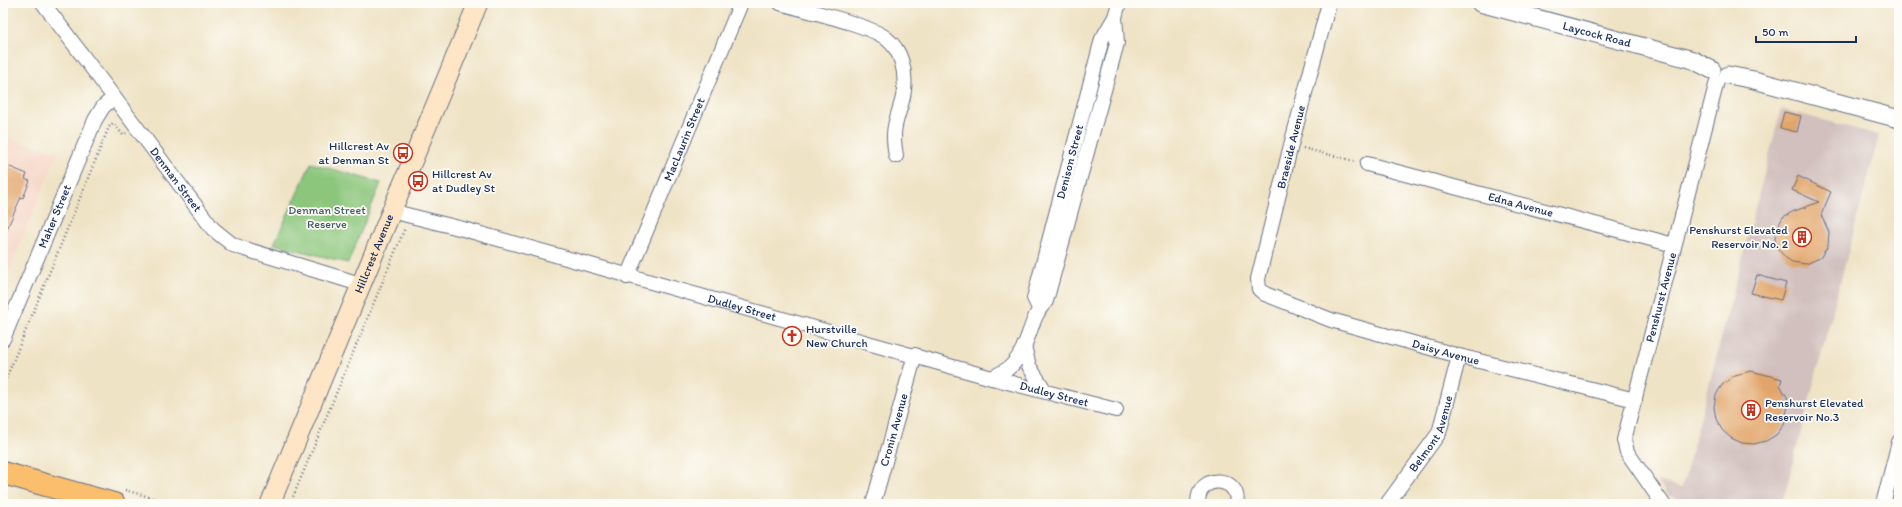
<svg xmlns="http://www.w3.org/2000/svg" width="1902" height="507" viewBox="0 0 1902 507" font-family="Itim,sans-serif">
<rect width="100%" height="100%" fill="#fdfcf7"/>
<filter id="ink" filterUnits="userSpaceOnUse"><feTurbulence type="fractalNoise" baseFrequency=".025" numOctaves="2"/><feDisplacementMap in="SourceGraphic" scale="8" xChannelSelector="R" yChannelSelector="G"/><feConvolveMatrix kernelMatrix="1 2 1 2 8 2 1 2 1" color-interpolation-filters="sRGB"/></filter>
<filter id="wash" filterUnits="userSpaceOnUse"><feTurbulence type="fractalNoise" baseFrequency=".012" numOctaves="4" result="noise"/><feDisplacementMap in="SourceGraphic" scale="16" xChannelSelector="R" yChannelSelector="G"/><feGaussianBlur stdDeviation="0.9" result="paint"/><feColorMatrix in="noise" values="0 0 0 0 0 0 0 0 0 0 0 0 0 0 0 0 0 1.4 0 .05"/><feComposite in="paint" operator="in"/></filter>
<g filter="url(#wash)">
<rect width="100%" height="100%" fill="#efe3c5"/>
<path fill="#f5d3c2" d="M 3,137 L 58,152 L 3,284 Z"/>
<path fill="#d1c0bd" d="M 1781,109 L 1879,135 L 1782,504 L 1698,504 L 1669,496 L 1657,481 L 1682,488 Z"/>
<path fill="#8bc67b" stroke="#537a6c" d="M 311,163 L 381,183 L 348,263 L 274,244 Z"/>
<g id="blocks">
<path fill="#e2a569" d="M 1784,112 L 1801,116 L 1797,132 L 1780,128 Z
M 3,164 L 27,174 L 25,179 L 30,181 L 23,198 L 21,197 L 3,238 Z
M 1798,176 L 1831,192 L 1821,215 L 1829,232 L 1828,246 L 1820,258 L 1806,264 L 1792,262 L 1786,258 L 1778,249 L 1775,239 L 1776,230 L 1783,217 L 1792,212 L 1819,202 L 1792,190 Z
M 1757,275 L 1786,283 L 1781,300 L 1751,293 Z
M 1751,371 L 1782,379 L 1780,385 L 1787,397 L 1788,405 L 1784,425 L 1776,435 L 1766,441 L 1754,444 L 1742,443 L 1731,438 L 1722,430 L 1716,419 L 1714,407 L 1716,395 L 1722,385 L 1735,375 Z"/>
</g>
</g>
<g filter="url(#ink)">
<use href="#blocks" fill-opacity="0" stroke="#656e82" stroke-width="1"/>
<g fill="none" stroke-linecap="round" stroke-linejoin="round">
<defs>
<g id="minor">
<path id="s1" d="M 43,3 L 213,229 L 233,245 L 245,249 L 360,284"/>
<path d="M 780,3 C 804,10 871,25 887,39 C 902,51 906,72 904,90 C 903,106 893,121 894,137 C 894,143 895,150 896,156"/>
<path id="s2" d="M 1329,3 L 1291,145 L 1258,279 L 1259,289 L 1265,294 L 1331,320 L 1459,356 L 1635,400"/>
<path id="s3" d="M 1367,164 L 1674,245"/>
<path id="s4" d="M 391,211 L 463,229 L 992,378 L 1116,410"/>
<path id="s5" d="M 627,277 L 741,3"/>
<path id="s6" d="M 1039,308 L 1034,298 L 1102,39 L 1115,17 L 1119,3"/>
<path id="s7" d="M 3,339 L 95,120 L 103,107 L 113,98"/>
<path d="M 1024,346 L 1029,366 L 1045,391"/>
<path d="M 992,378 C 999,374 1008,370 1013,364 C 1030,346 1029,318 1046,301 L 1117,43 L 1115,17"/>
<path id="s8" d="M 873,504 L 915,355"/>
<path d="M 1198,504 C 1197,471 1242,477 1236,504"/>
<path id="s9" d="M 1387,504 L 1439,433 L 1459,356"/>
<path id="s10" d="M 1663,504 L 1627,452 L 1624,440 L 1717,81"/>
<path d="M 1883,504 L 1899,442"/>
</g>
<g id="tertiary">
<path id="s11" d="M 1480,3 L 1693,60 L 1712,70"/>
<path d="M 1728,75 L 1754,80 L 1899,119"/>
</g>
<g id="secondary">
<path id="s12" d="M 270,504 L 478,3"/>
</g>
<path id="trunk" d="M 3,473 L 114,504"/>
</defs>
<use href="#minor" stroke="#656e82" stroke-width="16"/>
<use href="#tertiary" stroke="#656e82" stroke-width="19"/>
<use href="#secondary" stroke="#656e82" stroke-width="21"/>
<use href="#trunk" stroke="#656e82" stroke-width="24"/>
<path stroke="#656e82" stroke-width="2.5" stroke-dasharray="1 3" stroke-linecap="butt" d="M 1303,148 L 1354,161
M 3,386 L 109,127 L 113,123 L 123,135 L 126,133
M 125,490 L 174,504
M 290,504 L 405,228"/>
<use href="#minor" stroke="#fff" stroke-width="14"/>
<use href="#tertiary" stroke="#fff" stroke-width="17"/>
<use href="#secondary" stroke="#fde5c5" stroke-width="19"/>
<use href="#trunk" stroke="#fabe6d" stroke-width="22"/>
</g>
</g>
<defs>
<symbol id="bus-ring" viewBox="-11 -11 22 22"><circle r="9.5" fill="#fdfcf7" stroke="#c8321e" stroke-width="1.5"/><path d="M-5-6H5V4H4V6H2V4H-2V6H-4V4H-5ZM-3.5-4V0h7V-4ZM-3.5 1.2v1.5H-2V1.2ZM2 1.2v1.5H3.5V1.2Z" fill="#c8321e"/></symbol>
<symbol id="building-ring" viewBox="-11 -11 22 22"><circle r="9.5" fill="#fdfcf7" stroke="#c8321e" stroke-width="1.5"/><path d="M-4-6H4V6H1V3H-1V6H-4ZM-2.5-4.3h1.7v1.8h-1.7ZM.8-4.3h1.7v1.8H.8ZM-2.5-1h1.7V.8h-1.7ZM.8-1h1.7V.8H.8Z" fill="#c8321e"/></symbol>
<symbol id="church-ring" viewBox="-11 -11 22 22"><circle r="9.5" fill="#fdfcf7" stroke="#c8321e" stroke-width="1.5"/><path d="M-1.2-6h2.4v3.5h3.3v2.4h-3.3V6h-2.4V-.1h-3.3v-2.4h3.3Z" fill="#c8321e"/></symbol>
</defs>
<g fill-rule="evenodd">
<use href="#bus-ring" x="392" y="142" width="22" height="22"/>
<use href="#bus-ring" x="407" y="170" width="22" height="22"/>
<use href="#building-ring" x="1791" y="226" width="22" height="22"/>
<use href="#church-ring" x="781" y="325" width="22" height="22"/>
<use href="#building-ring" x="1740" y="399" width="22" height="22"/>
</g>
<g text-anchor="middle" stroke-width="3.5" stroke-linejoin="round" paint-order="stroke">
<g font-size="12" fill="#1b2f5e" stroke="#fdfcf7">
<text dy="4" stroke="none"><textPath href="#s11" startOffset="121">Laycock Road</textPath></text>
<text dy="4" stroke="none"><textPath href="#s5" startOffset="149">MacLaurin Street</textPath></text>
<text transform="translate(1291 147) rotate(-76)" y="4">Braeside Avenue</text>
<text dy="4" stroke="none"><textPath href="#s6" startOffset="152">Denison Street</textPath></text>
<text dy="4" stroke="none"><textPath href="#s1" startOffset="221">Denman Street</textPath></text>
<text dy="4" stroke="none"><textPath href="#s3" startOffset="159">Edna Avenue</textPath></text>
<text dy="4" stroke="none"><textPath href="#s7" startOffset="133">Maher Street</textPath></text>
<text dy="4" stroke="none"><textPath href="#s12" startOffset="271">Hillcrest Avenue</textPath></text>
<text dy="4" stroke="none"><textPath href="#s10" startOffset="223">Penshurst Avenue</textPath></text>
<text dy="4" stroke="none"><textPath href="#s4" startOffset="364">Dudley Street</textPath></text>
<text dy="4" stroke="none"><textPath href="#s2" startOffset="493">Daisy Avenue</textPath></text>
<text dy="4" stroke="none"><textPath href="#s4" startOffset="688">Dudley Street</textPath></text>
<text dy="4" stroke="none"><textPath href="#s8" startOffset="77">Cronin Avenue</textPath></text>
<text dy="4" stroke="none"><textPath href="#s9" startOffset="84">Belmont Avenue</textPath></text>
</g>
<g font-size="12" fill="#1b2f5e" stroke="#fdfcf7" text-anchor="start">
<text x="389" y="150" text-anchor="end">Hillcrest Av<tspan x="389" dy="14">at Denman St</tspan></text>
<text x="432" y="178">Hillcrest Av<tspan x="432" dy="14">at Dudley St</tspan></text>
<text x="1788" y="234" text-anchor="end">Penshurst Elevated<tspan x="1788" dy="14">Reservoir No. 2</tspan></text>
<text x="806" y="333">Hurstville<tspan x="806" dy="14">New Church</tspan></text>
<text x="1765" y="407">Penshurst Elevated<tspan x="1765" dy="14">Reservoir No.3</tspan></text>
</g>
<g font-size="12" fill="#3d5c67" stroke="#fdfcf7">
<text x="327" y="214">Denman Street<tspan x="327" dy="14">Reserve</tspan></text>
</g>
</g>
<rect width="1902" height="507" fill="none" stroke="#fdfcf7" stroke-width="16"/>
<path d="M1756 36v6h100v-6" fill="none" stroke="#1b2f5e" stroke-width="2"/>
<text x="1762" y="36" font-size="12" fill="#1b2f5e" stroke="#fdfcf7" stroke-width="3" paint-order="stroke">50 m</text>
</svg>
